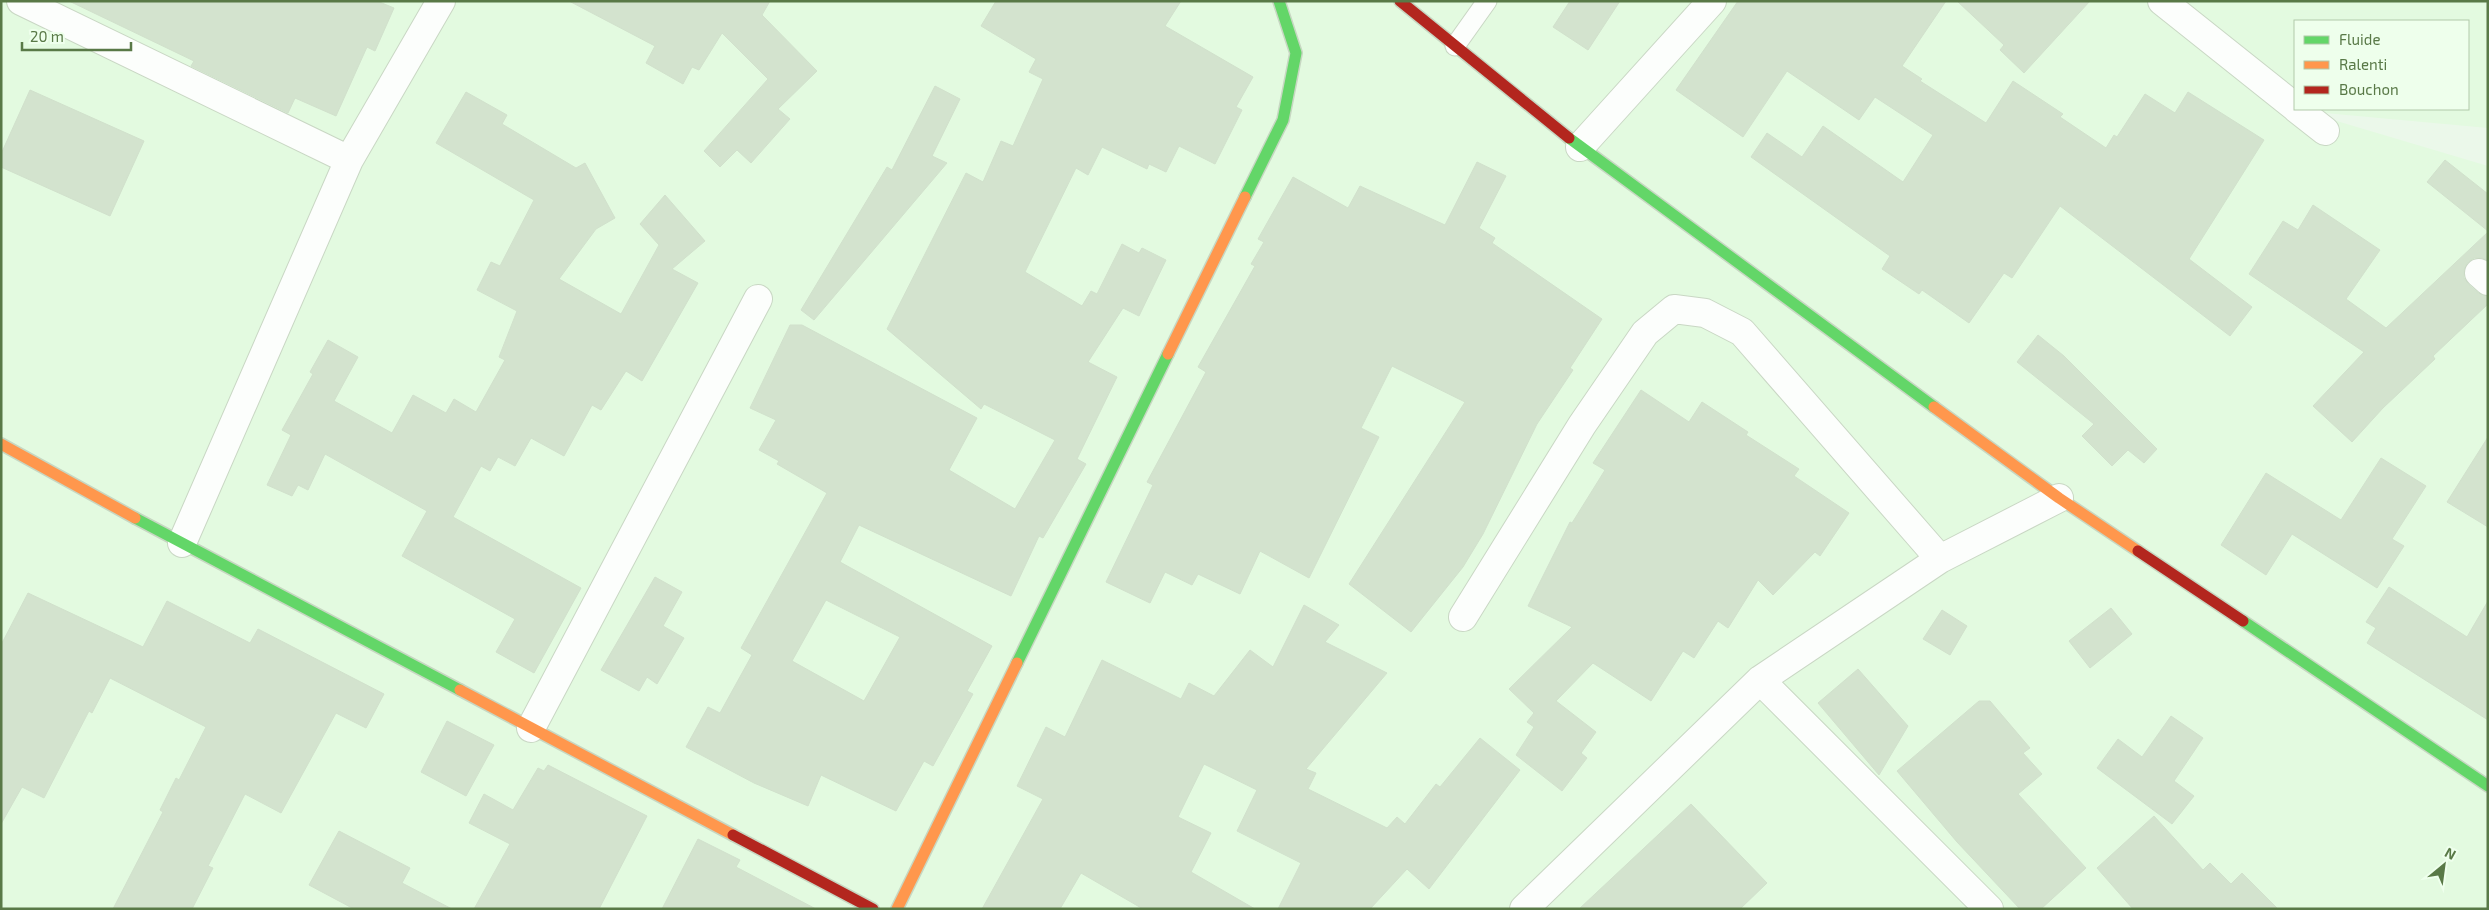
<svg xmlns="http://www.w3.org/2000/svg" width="2489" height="910" viewBox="0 0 2489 910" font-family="'Exo 2',sans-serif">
<rect width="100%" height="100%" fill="#ebf8ea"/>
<path fill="#e3fae0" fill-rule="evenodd" d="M 1,1 L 2488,1 L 2488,128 L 2303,111 L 2488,166 L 2488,909 L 1,909 ZM 2295,21 L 2468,21 L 2468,109 L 2295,109 Z"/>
<path fill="#d3e3ce" stroke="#d1e1cc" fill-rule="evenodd" d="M 69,1 L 377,1 L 394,8 L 375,51 L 367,47 L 336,116 L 295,98 L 288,113 L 191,66 L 194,61 Z
M 569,1 L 770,1 L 762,15 L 817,71 L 778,109 L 790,119 L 751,163 L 737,150 L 720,167 L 704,151 L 768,79 L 722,33 L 699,70 L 692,67 L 683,84 L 646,63 L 655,46 Z
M 996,1 L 1181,1 L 1165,26 L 1253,77 L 1236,107 L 1242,110 L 1215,164 L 1179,146 L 1166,172 L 1149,164 L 1147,169 L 1102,147 L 1088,175 L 1076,168 L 1025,272 L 1082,306 L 1091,291 L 1097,294 L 1122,244 L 1139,253 L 1142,248 L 1166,260 L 1139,316 L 1123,308 L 1088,362 L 1117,377 L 1077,459 L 1086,464 L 1043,538 L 1039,536 L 1011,596 L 859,525 L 840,562 L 992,646 L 967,691 L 973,694 L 933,766 L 924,761 L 896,811 L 821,775 L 808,806 L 754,783 L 686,747 L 708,707 L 720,713 L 752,655 L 741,648 L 827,493 L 777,464 L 779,461 L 759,450 L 776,420 L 750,408 L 790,325 L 802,325 L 977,418 L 949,470 L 1015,509 L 1055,440 L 984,404 L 981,409 L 887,329 L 966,173 L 983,182 L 1001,141 L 1013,146 L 1043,79 L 1029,72 L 1036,59 L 981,26 ZM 826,600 L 900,637 L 864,701 L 792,661 Z
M 1570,1 L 1620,1 L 1588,50 L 1553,27 Z
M 1738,1 L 1946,1 L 1902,66 L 1922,79 L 1920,81 L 1986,123 L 2013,81 L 2063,114 L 2060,117 L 2106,148 L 2114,135 L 2117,137 L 2145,94 L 2175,113 L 2188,92 L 2264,140 L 2189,259 L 2252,307 L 2230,336 L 2060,206 L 2012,278 L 2004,273 L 1969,323 L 1922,290 L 1919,294 L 1882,269 L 1890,256 L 1751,157 L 1767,133 L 1802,157 L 1823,126 L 1903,182 L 1933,135 L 1875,97 L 1859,120 L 1787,71 L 1743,137 L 1676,90 Z
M 1957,1 L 2090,1 L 2024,73 L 2000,50 L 2004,45 Z
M 935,86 L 960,99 L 932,156 L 947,163 L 814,320 L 801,310 L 887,167 L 892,170 Z
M 30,90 L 144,141 L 110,216 L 1,167 L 1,154 Z
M 466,92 L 507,115 L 502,124 L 576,168 L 585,163 L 615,218 L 596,229 L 559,279 L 621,314 L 659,245 L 640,224 L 665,195 L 705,241 L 672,269 L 698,283 L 642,381 L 626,371 L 601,410 L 592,405 L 564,456 L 531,438 L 515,466 L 498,457 L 490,471 L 481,466 L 453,517 L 581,588 L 534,673 L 496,652 L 515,619 L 402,556 L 427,511 L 325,454 L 308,490 L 298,485 L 292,496 L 267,485 L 291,435 L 282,430 L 313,374 L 310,372 L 328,340 L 358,357 L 334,401 L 392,433 L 413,395 L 446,413 L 454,399 L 476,412 L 505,360 L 499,357 L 517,311 L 477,290 L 491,262 L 500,266 L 534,200 L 436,143 Z
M 2445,160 L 2488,194 L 2488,231 L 2427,182 Z
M 1477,162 L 1506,176 L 1479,228 L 1495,238 L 1492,243 L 1602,319 L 1570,368 L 1573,370 L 1537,424 L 1483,534 L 1463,567 L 1411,632 L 1349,584 L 1465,402 L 1392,366 L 1361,428 L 1379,437 L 1309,578 L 1260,551 L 1240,594 L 1198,574 L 1192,585 L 1165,572 L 1150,603 L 1106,582 L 1153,485 L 1147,482 L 1206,372 L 1198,367 L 1255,266 L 1251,264 L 1264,242 L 1258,239 L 1293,177 L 1348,208 L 1360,186 L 1445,225 Z
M 2313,205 L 2380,250 L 2346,299 L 2386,328 L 2488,232 L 2488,260 L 2482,258 L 2474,258 L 2467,263 L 2464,270 L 2464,278 L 2469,285 L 2478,293 L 2488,296 L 2488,304 L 2433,356 L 2435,359 L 2383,408 L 2352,442 L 2313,406 L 2364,352 L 2249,274 L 2283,221 L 2298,230 Z
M 2038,335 L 2064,356 L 2157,449 L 2144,463 L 2128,450 L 2112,466 L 2082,436 L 2094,424 L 2017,362 Z
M 1641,390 L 1689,422 L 1702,402 L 1748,432 L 1746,435 L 1799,469 L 1794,476 L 1849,513 L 1820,556 L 1815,552 L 1773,595 L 1758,580 L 1728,628 L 1718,621 L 1694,658 L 1683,651 L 1651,701 L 1593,663 L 1556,701 L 1596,732 L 1581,753 L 1587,758 L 1562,791 L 1516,755 L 1534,727 L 1527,722 L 1534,713 L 1509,689 L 1572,627 L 1528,606 L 1570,522 L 1572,523 L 1605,470 L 1593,463 Z
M 2488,437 L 2488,527 L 2447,502 Z
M 2381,458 L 2426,486 L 2392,539 L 2404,546 L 2377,588 L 2292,534 L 2266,575 L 2221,545 L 2266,473 L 2341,520 Z
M 655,577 L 682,592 L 663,626 L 684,638 L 657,684 L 647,677 L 639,691 L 601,670 Z
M 2389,587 L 2467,637 L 2488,601 L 2488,720 L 2367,643 L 2376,628 L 2366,622 Z
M 28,593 L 143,647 L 167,601 L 250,643 L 258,629 L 384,694 L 366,728 L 336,713 L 281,813 L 245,794 L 208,866 L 213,868 L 192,909 L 113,909 L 163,812 L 160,810 L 176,778 L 179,780 L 206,727 L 110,678 L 92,713 L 89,711 L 44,798 L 22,787 L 1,824 L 1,645 Z
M 1304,605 L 1339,625 L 1325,642 L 1387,673 L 1306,769 L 1316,773 L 1308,789 L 1387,828 L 1397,817 L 1405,824 L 1436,784 L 1440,787 L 1480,738 L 1520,770 L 1429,889 L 1407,869 L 1370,909 L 1278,909 L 1301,863 L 1237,831 L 1257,790 L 1204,764 L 1178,817 L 1211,833 L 1191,872 L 1255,909 L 1143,909 L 1081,873 L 1060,909 L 982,909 L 1043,799 L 1017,786 L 1046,727 L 1065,737 L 1102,660 L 1181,699 L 1189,683 L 1214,696 L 1250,650 L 1273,667 Z
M 2111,608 L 2132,634 L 2090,668 L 2069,641 Z
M 1942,610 L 1967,626 L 1950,655 L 1923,639 Z
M 1858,669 L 1908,726 L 1879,775 L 1818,703 Z
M 1979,701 L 1990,701 L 2030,748 L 2023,753 L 2042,774 L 2018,794 L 2086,868 L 2041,909 L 2020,909 L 1957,842 L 1897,771 Z
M 2171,716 L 2203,738 L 2174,781 L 2194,796 L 2172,824 L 2097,768 L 2118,739 L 2142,757 Z
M 447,721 L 494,745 L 466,796 L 421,772 Z
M 548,765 L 647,816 L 599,909 L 474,909 L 510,844 L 469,823 L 484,794 L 513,810 L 538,768 L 544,771 Z
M 1691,804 L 1767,883 L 1740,909 L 1579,909 Z
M 2154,816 L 2203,870 L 2210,863 L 2231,884 L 2242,873 L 2278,909 L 2133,909 L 2097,868 Z
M 339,831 L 410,868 L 402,883 L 452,909 L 354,909 L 309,885 Z
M 698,839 L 740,860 L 736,867 L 816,909 L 662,909 Z"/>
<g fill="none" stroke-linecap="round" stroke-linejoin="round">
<defs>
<path id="lane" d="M 1455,46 L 1487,1"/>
<path id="street" d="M 21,1 L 349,160
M 2162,1 L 2295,107
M 2297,109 L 2325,131
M 1580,147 L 1712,1
M 2479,273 L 2488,281
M 182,543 L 349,160 L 441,1
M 1463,617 L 1582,425 L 1645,333 L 1674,309 L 1705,313 L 1742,332 L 1940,559
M 1760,680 L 1989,909
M 531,728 L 758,299
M 1524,909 L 1760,680 L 1940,559 L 2059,498"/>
<path id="fast" d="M 1569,138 L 1934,407
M 1245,197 L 1283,120 L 1296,53 L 1279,1
M 135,518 L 460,690
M 2243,621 L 2488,786
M 1017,663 L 1168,354"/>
<path id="slow" d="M 1168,354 L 1245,197
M 1934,407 L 2059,498 L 2138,551
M 1,444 L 135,518
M 460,690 L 733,835
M 897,909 L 1017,663"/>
<path id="jam" d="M 1400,1 L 1569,138
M 2138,551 L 2243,621
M 733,835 L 873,909"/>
</defs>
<use href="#lane" stroke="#c9d7c4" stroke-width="21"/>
<use href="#street" stroke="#c9d7c4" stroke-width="30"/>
<use href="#fast" stroke="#c7d7c2" stroke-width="14"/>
<use href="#slow" stroke="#c7d7c2" stroke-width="14"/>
<use href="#jam" stroke="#c7d7c2" stroke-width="14"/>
<use href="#lane" stroke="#fcfefc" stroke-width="19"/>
<use href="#street" stroke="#fcfefc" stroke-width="28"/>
<use href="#fast" stroke="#63d668" stroke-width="11"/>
<use href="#slow" stroke="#ff974d" stroke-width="11"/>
<use href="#jam" stroke="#b3261e" stroke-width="11"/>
</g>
<rect width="2489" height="910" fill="none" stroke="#597947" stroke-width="5"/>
<rect x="2294" y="20" width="175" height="90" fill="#eeffec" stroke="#b2c9aa"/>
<rect x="2304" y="36" width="25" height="8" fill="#63d668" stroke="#b2c9aa"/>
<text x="2339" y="45" font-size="15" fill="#597947">Fluide</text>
<rect x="2304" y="61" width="25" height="8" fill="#ff974d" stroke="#b2c9aa"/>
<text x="2339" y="70" font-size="15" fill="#597947">Ralenti</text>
<rect x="2304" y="86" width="25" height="8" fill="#b3261e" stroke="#b2c9aa"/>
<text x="2339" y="95" font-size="15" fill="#597947">Bouchon</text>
<g transform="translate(2444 865) rotate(29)" stroke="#eeffec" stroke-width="4" paint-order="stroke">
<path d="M0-4L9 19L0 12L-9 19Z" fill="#597947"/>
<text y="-8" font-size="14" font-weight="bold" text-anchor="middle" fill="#597947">N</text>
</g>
<path d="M22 42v8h109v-8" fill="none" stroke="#597947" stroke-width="2.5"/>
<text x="30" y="42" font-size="15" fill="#597947" stroke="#eeffec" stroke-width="4" paint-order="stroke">20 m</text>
</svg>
